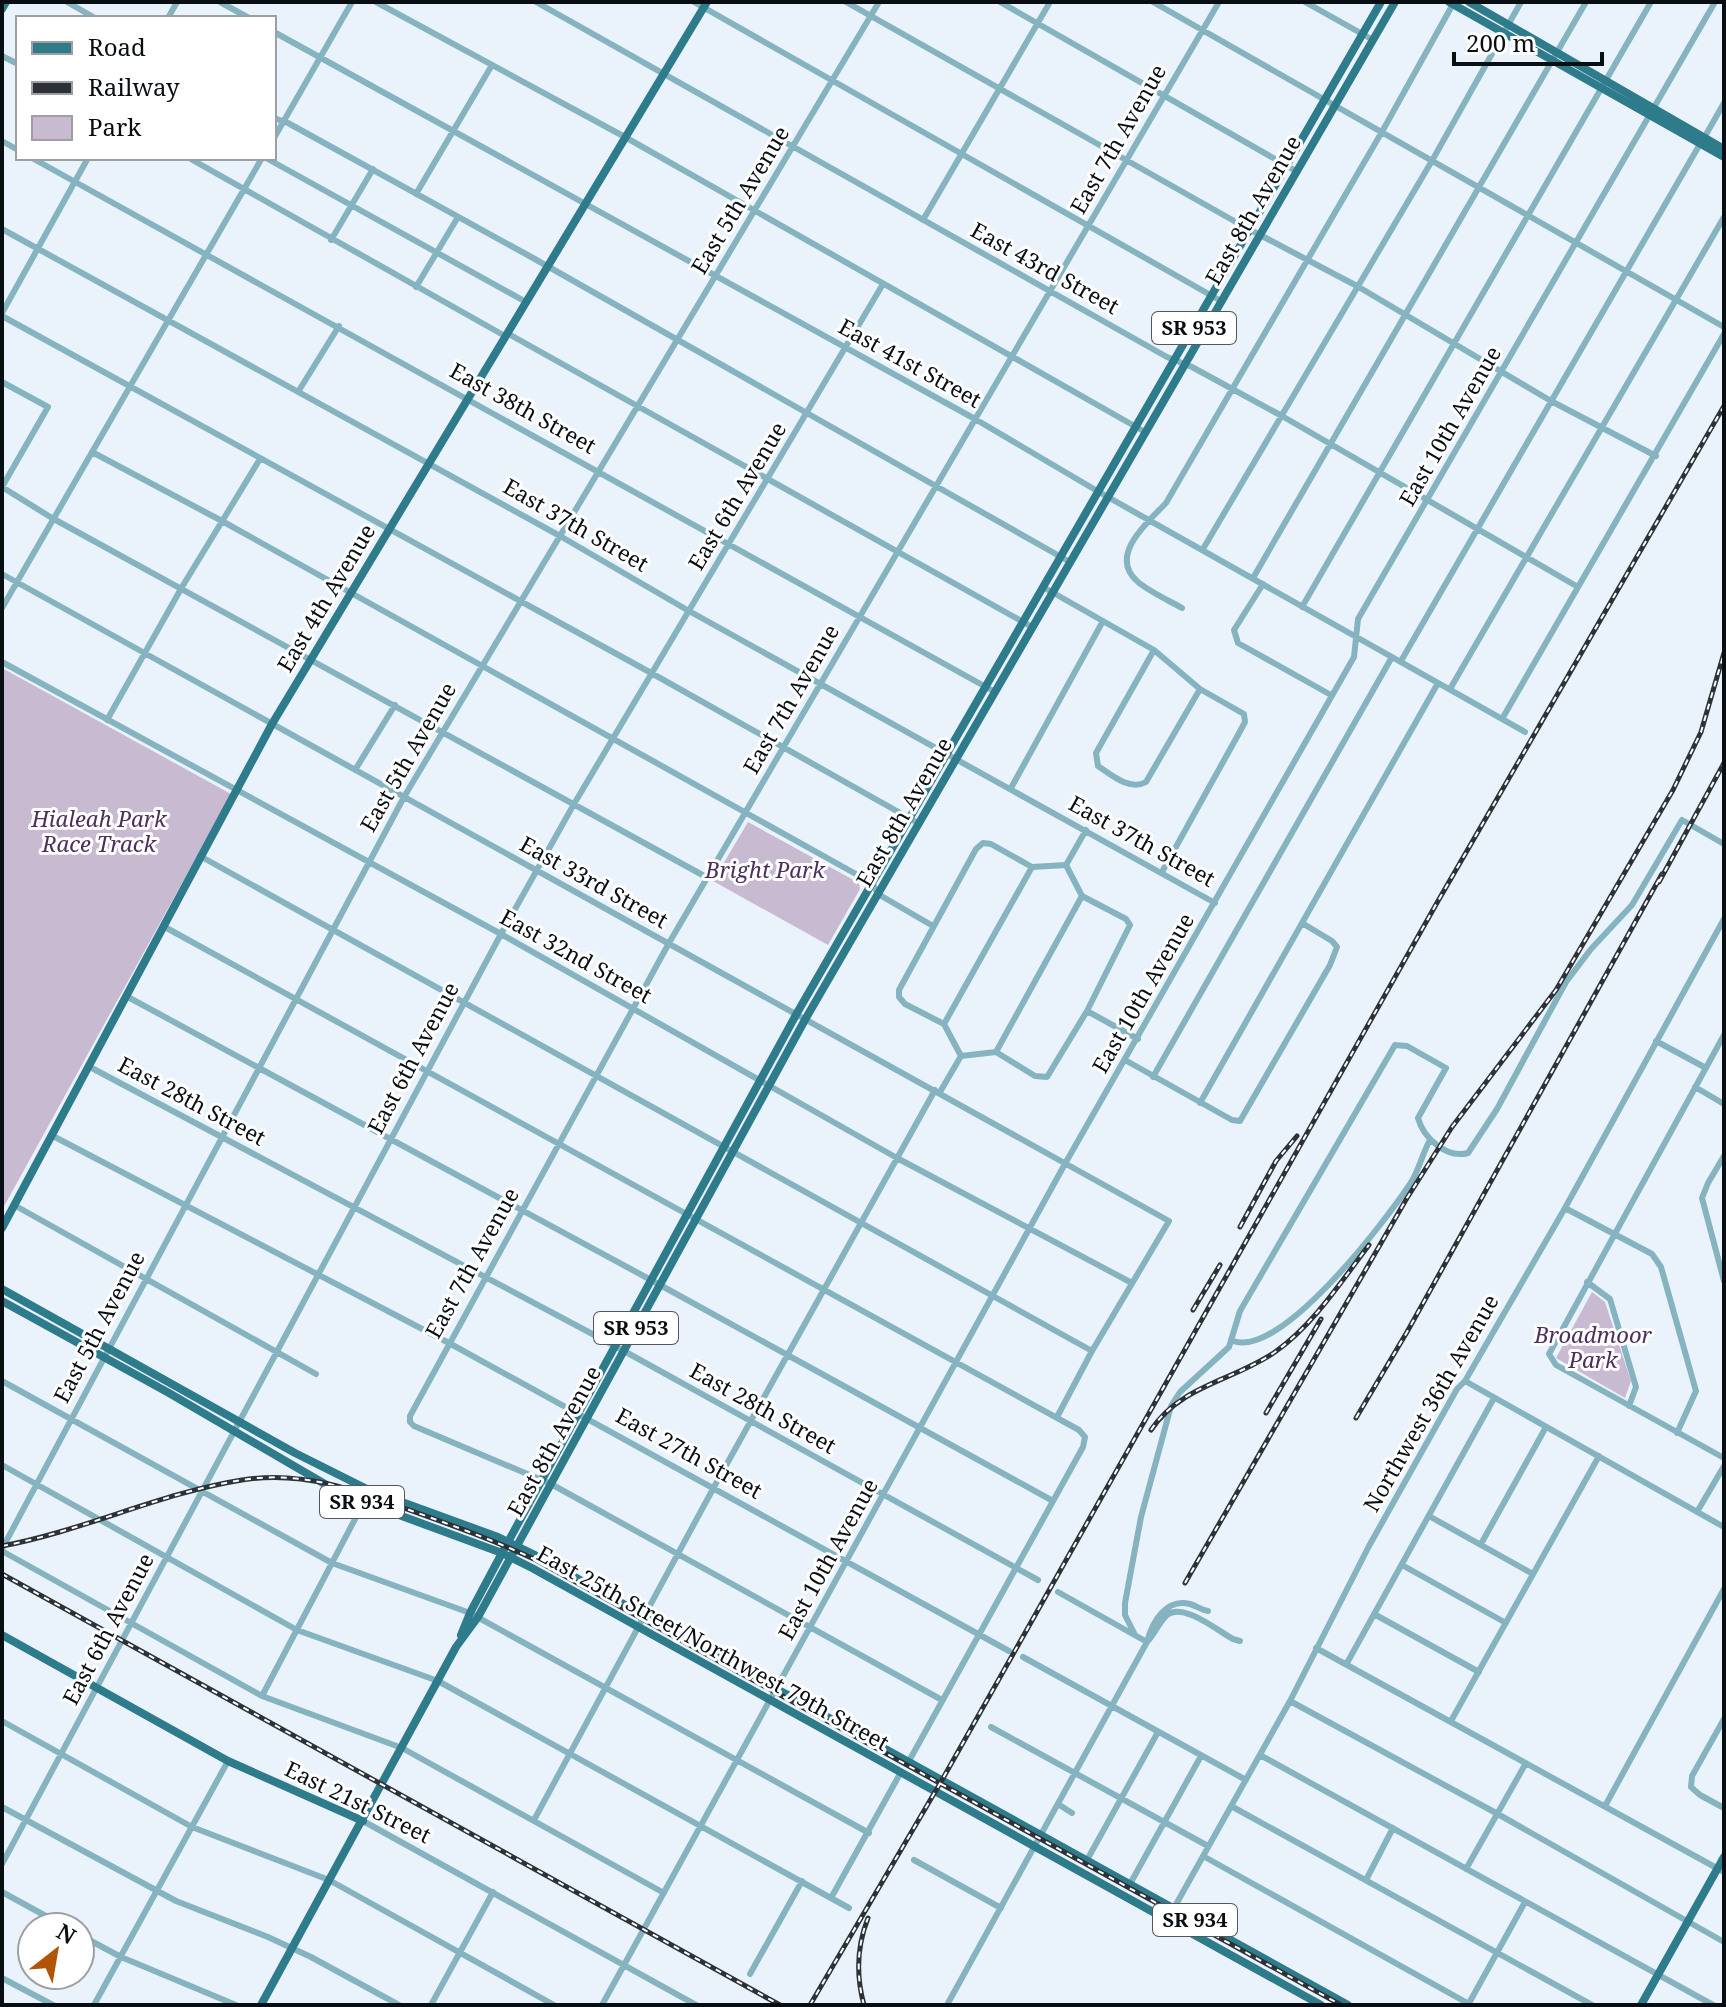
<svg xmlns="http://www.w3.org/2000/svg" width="1726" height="2007" viewBox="0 0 1726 2007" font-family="'Noto Serif',serif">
<rect width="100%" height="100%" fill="#eaf3fc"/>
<path fill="#c8bbd1" d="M 2,668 L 231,794 L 2,1210 Z
M 748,822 L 859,883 L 860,889 L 828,945 L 713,881 Z
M 1592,1292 L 1605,1302 L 1631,1381 L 1625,1398 L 1556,1358 Z"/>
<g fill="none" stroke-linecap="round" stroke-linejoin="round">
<path stroke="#85b3bf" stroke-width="6" d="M 67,2 L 95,18
M 220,2 L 249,18
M 376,2 L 625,137 L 1145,432
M 536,2 L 1167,357 L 1192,367 L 1282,416 L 1578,587
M 694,2 L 1221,301
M 846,2 L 1243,226 L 1357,286 L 1551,401 L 1656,456
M 1000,2 L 1296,171
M 1153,2 L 1724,327
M 1305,2 L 1373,40
M 168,18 L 177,2
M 274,32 L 975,419 L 1099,492 L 1525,732
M 2,56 L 18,64
M 274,118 L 288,123 L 533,258 L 1070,562
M 274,138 L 352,2
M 1704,138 L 1724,103
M 2,141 L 18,150
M 32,158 L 995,692
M 189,158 L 505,336
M 266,158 L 526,302
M 416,194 L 492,65
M 923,220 L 1050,2
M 2,229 L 560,536 L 689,611 L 1215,903
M 331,240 L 373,169
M 416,287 L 458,217
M 2,313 L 88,158
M 2,316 L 653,674 L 918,823
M 507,333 L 1032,627
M 2,382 L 48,407 L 2,487
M 298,392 L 339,326
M 92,452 L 222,521 L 872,883 L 878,894 L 933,926
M 2,487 L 52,518 L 708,878
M 1203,549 L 1433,159 L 1521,2
M 2,574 L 1169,1221 L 1092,1351 L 1057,1417
M 1253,578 L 1586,2
M 1263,584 L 1234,630 L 1238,643 L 1331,695
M 1043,587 L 1154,650 L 1200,689 L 1244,714 L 1245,722 L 1238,735 L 1162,872
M 1302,607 L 1651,2
M 2,608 L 262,158
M 1182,608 C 1168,600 1150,592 1138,582 C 1107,556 1148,522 1166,503 L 1383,130 L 1453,4
M 1154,650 L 1096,753 L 1098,766 C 1111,775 1130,791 1146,782 L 1200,689
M 1401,661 L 1700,144
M 2,662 L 501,934 L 897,1158 L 1132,1283
M 1450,689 L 1724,217
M 1502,719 L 1724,334
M 107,720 L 182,587 L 260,459
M 355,770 L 395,705
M 1011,788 L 1103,621
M 983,843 L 991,844 L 1032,867 L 1066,865 L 1082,896 L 1126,919 L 1130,925 L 1087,1011 L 1047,1077 L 1035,1076 L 996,1052 L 961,1056 L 944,1024 L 905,1004 L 899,997 L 899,990 L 976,849 Z
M 200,856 L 1092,1351
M 1066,865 L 1086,830
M 163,926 L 1079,1430 L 1085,1437 L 1083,1447 L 909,1761
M 126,996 L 651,1280 L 1053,1501
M 1087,1011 L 1138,1039
M 944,1024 L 1032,867
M 1724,1035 L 1549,1354 L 1556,1365 L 1724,1458
M 1656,1041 L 1706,1068
M 996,1052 L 1082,896
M 1125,1060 L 1232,1120 L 1240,1121 L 1330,965 L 1337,947 L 1332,941 L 1302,923
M 88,1066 L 615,1346 L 1038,1580
M 1153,1077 L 1392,657
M 1695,1087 L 1724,1104
M 940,1092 L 961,1056
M 1200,1103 L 1438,683
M 51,1135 L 449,1343 L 1009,1651
M 1724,1156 L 1708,1183 L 1702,1198 L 1724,1281
M 14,1205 L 316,1374
M 1565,1208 L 1652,1254 L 1661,1267 L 1696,1391 L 1677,1433
M 1587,1282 L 1610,1299 L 1636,1387 L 1629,1406
M 1233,1341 C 1281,1359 1386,1220 1410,1184 C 1419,1171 1422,1154 1430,1140
M 2,1381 L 332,1563 L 470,1613 L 869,1833
M 1465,1381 L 1724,1527
M 2,1465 L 297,1630 L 438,1681 L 849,1908
M 1697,1512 L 1724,1466
M 1429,1516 L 1533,1574
M 1481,1544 L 1546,1427
M 2,1549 L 404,797 L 879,2
M 2,1551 L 262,1696 L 402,1748 L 664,1893
M 1402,1565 L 1506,1623
M 1058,1592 L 1147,1642
M 1374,1614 L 1479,1672
M 1135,1635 L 1125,1615 L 1125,1603 L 1141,1517 L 1171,1406 L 1180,1392 L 1229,1347 L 1240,1311 L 1395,1045 L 1407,1046 L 1446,1068 L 1418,1118 C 1423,1137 1446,1159 1468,1153 L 1497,1109 L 1566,982 L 1591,949 L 1632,905 L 1682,820 L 1724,844
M 1147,1642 C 1155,1634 1159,1622 1167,1615 C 1183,1602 1218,1631 1233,1639 L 1240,1641
M 1316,1648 L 1724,1872
M 1023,1657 L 1246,1780
M 1347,1663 L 1494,1398
M 262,1696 L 364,1502
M 942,1700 L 551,1484 L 414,1426 L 410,1422 L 410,1416 L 669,943 L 1219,2
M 1290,1701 L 1496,1813 L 1724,1942
M 1724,1719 L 1692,1776 L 1691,1787 L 1700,1795 L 1724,1808
M 2,1721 L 192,1827 L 329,1880 L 554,2005
M 1451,1721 L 1599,1456
M 991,1727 L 1208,1846
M 1260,1755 L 1713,2005
M 1058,1804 L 1072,1813
M 1231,1806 L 1592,2005
M 1605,1806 L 1724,1589
M 2,1807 L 176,1901 L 268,1937 L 311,1957 L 399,2005
M 534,1820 L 714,1487 L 935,1090
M 363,1821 L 696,2005
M 1203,1856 L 1471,2005
M 914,1860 L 1001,1908
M 1087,1860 L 1158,1732
M 2,1864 L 501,934 L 574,804 L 883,284
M 1466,1869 L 1526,1763
M 1366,1880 L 1393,1828
M 1130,1884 L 1201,1756
M 2,1892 L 66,1927
M 831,1898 L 901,1772
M 1174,1908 L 1290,1701 L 1369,1546 L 1457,1389 L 1465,1381 L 1565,1208 L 1724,919
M 80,1935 L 121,1957 L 236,2005
M 750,1974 L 802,1881
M 2,1978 L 53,2005
M 94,2005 L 228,1761
M 431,2005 L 493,1892
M 602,2005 L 1066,1162 L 1354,657 L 1358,619 L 1715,2
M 947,2005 L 1147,1642 C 1152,1622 1166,1598 1190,1604 C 1197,1606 1201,1610 1208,1611
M 1468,2005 L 1525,1902"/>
<path stroke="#2d7b8b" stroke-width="8" d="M 1449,2 L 1724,157
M 1469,2 L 1724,149
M 2,9 L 6,2
M 2,1228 L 272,724 L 707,2
M 2,1289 L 295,1453 L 369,1490 L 498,1537 L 533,1554 L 1348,2005
M 2,1301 L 169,1393 L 342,1494 L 502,1553 L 532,1568 L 1321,2005
M 2,1635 L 228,1761 L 363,1821
M 461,1635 L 470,1613 L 502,1553 L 797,1013 L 1381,2
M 261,2005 L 456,1647 L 478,1617 L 806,1018 L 1395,2
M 1641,2005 L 1724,1857"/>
<defs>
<path id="rail" d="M 1659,882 L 1724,763
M 1240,1227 L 1276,1161 L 1297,1136
M 1193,1310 L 1220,1265
M 1266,1413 L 1321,1319
M 1356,1418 L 1407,1332 L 1662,874
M 1151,1430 C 1181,1385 1233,1381 1275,1352 C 1314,1324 1340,1283 1369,1245
M 2,1546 C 83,1531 160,1493 242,1480 C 302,1470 356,1490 412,1511 C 454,1526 496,1541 536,1560 L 1341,2005
M 2,1574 L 780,2005
M 1185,1583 L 1407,1198 L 1452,1127 L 1556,990 L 1673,790 L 1701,732 L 1724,653
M 810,2005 L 942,1780 L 1438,901 L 1724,406
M 864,2005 C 856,1976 857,1946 868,1918"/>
</defs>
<use href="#rail" stroke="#2c3238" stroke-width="5"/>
<use href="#rail" stroke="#fff" stroke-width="2" stroke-dasharray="6" stroke-linecap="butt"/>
</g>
<g text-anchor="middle" stroke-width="6" stroke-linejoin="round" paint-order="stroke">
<g fill="#fff" stroke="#53565a" stroke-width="2">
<rect x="1152" y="312" width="84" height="32" rx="6"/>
<rect x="594" y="1312" width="84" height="32" rx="6"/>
<rect x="320" y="1486" width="84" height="32" rx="6"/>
<rect x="1153" y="1904" width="84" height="32" rx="6"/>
</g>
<g font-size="20" font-weight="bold" fill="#090e13">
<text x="1194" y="335">SR 953</text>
<text x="636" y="1335">SR 953</text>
<text x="362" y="1509">SR 934</text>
<text x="1195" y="1927">SR 934</text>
</g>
<g font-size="22" fill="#090e13" stroke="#fff">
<text transform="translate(1118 139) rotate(-60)" y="8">East 7th Avenue</text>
<text transform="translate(740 200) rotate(-59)" y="8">East 5th Avenue</text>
<text transform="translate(1253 210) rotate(-60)" y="8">East 8th Avenue</text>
<text transform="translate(1045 268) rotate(29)" y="8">East 43rd Street</text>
<text transform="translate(910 363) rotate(29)" y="8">East 41st Street</text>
<text transform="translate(523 408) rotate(29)" y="8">East 38th Street</text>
<text transform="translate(1450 426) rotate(-60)" y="8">East 10th Avenue</text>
<text transform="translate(737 496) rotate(-59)" y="8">East 6th Avenue</text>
<text transform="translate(576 525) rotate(30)" y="8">East 37th Street</text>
<text transform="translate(326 598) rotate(-59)" y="8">East 4th Avenue</text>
<text transform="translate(791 699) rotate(-60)" y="8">East 7th Avenue</text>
<text transform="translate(408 757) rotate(-60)" y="8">East 5th Avenue</text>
<text transform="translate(904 812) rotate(-60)" y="8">East 8th Avenue</text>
<text transform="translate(1142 841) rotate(29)" y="8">East 37th Street</text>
<text transform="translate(594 882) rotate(29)" y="8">East 33rd Street</text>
<text transform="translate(576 956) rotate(29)" y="8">East 32nd Street</text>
<text transform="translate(1143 993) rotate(-60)" y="8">East 10th Avenue</text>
<text transform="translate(413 1058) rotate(-62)" y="8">East 6th Avenue</text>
<text transform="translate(192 1101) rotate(28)" y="8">East 28th Street</text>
<text transform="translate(472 1263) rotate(-61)" y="8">East 7th Avenue</text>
<text transform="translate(99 1327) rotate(-62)" y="8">East 5th Avenue</text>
<text transform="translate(1431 1403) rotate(-60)" y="8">Northwest 36th Avenue</text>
<text transform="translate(763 1408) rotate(29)" y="8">East 28th Street</text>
<text transform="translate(554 1441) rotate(-61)" y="8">East 8th Avenue</text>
<text transform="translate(689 1453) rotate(29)" y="8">East 27th Street</text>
<text transform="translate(828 1559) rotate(-61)" y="8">East 10th Avenue</text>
<text transform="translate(108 1629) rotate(-62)" y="8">East 6th Avenue</text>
<text transform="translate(713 1648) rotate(29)" y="8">East 25th Street/Northwest 79th Street</text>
<text transform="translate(358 1802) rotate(26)" y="8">East 21st Street</text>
</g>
<g font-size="22" font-style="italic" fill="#4d2f5e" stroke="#fff">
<text x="99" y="827">Hialeah Park<tspan x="99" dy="25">Race Track</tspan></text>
<text x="765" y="878">Bright Park</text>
<text x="1593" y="1343">Broadmoor<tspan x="1593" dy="25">Park</tspan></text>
</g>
</g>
<rect width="1726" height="2007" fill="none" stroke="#090e13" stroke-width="8"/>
<rect x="16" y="16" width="260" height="144" fill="#ffffff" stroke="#9d9fa1" stroke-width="2"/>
<rect x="32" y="42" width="40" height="12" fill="#2d7b8b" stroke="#9d9fa1" stroke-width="2"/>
<text x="88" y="56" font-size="24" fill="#090e13">Road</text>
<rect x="32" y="82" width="40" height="12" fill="#2c3238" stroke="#9d9fa1" stroke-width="2"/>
<text x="88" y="96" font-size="24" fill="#090e13">Railway</text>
<rect x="32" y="116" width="40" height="24" fill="#c8bbd1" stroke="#9d9fa1" stroke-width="2"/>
<text x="88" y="136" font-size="24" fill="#090e13">Park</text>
<g transform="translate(56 1951) rotate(31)"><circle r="38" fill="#ffffff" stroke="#9d9fa1" stroke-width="2"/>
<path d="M0-6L14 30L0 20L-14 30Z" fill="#b25405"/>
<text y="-12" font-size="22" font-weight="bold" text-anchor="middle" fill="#090e13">N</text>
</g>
<path d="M1454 52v12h148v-12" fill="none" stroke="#090e13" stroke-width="4"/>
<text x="1466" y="52" font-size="24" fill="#090e13" stroke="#ffffff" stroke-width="6" paint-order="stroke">200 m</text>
</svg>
